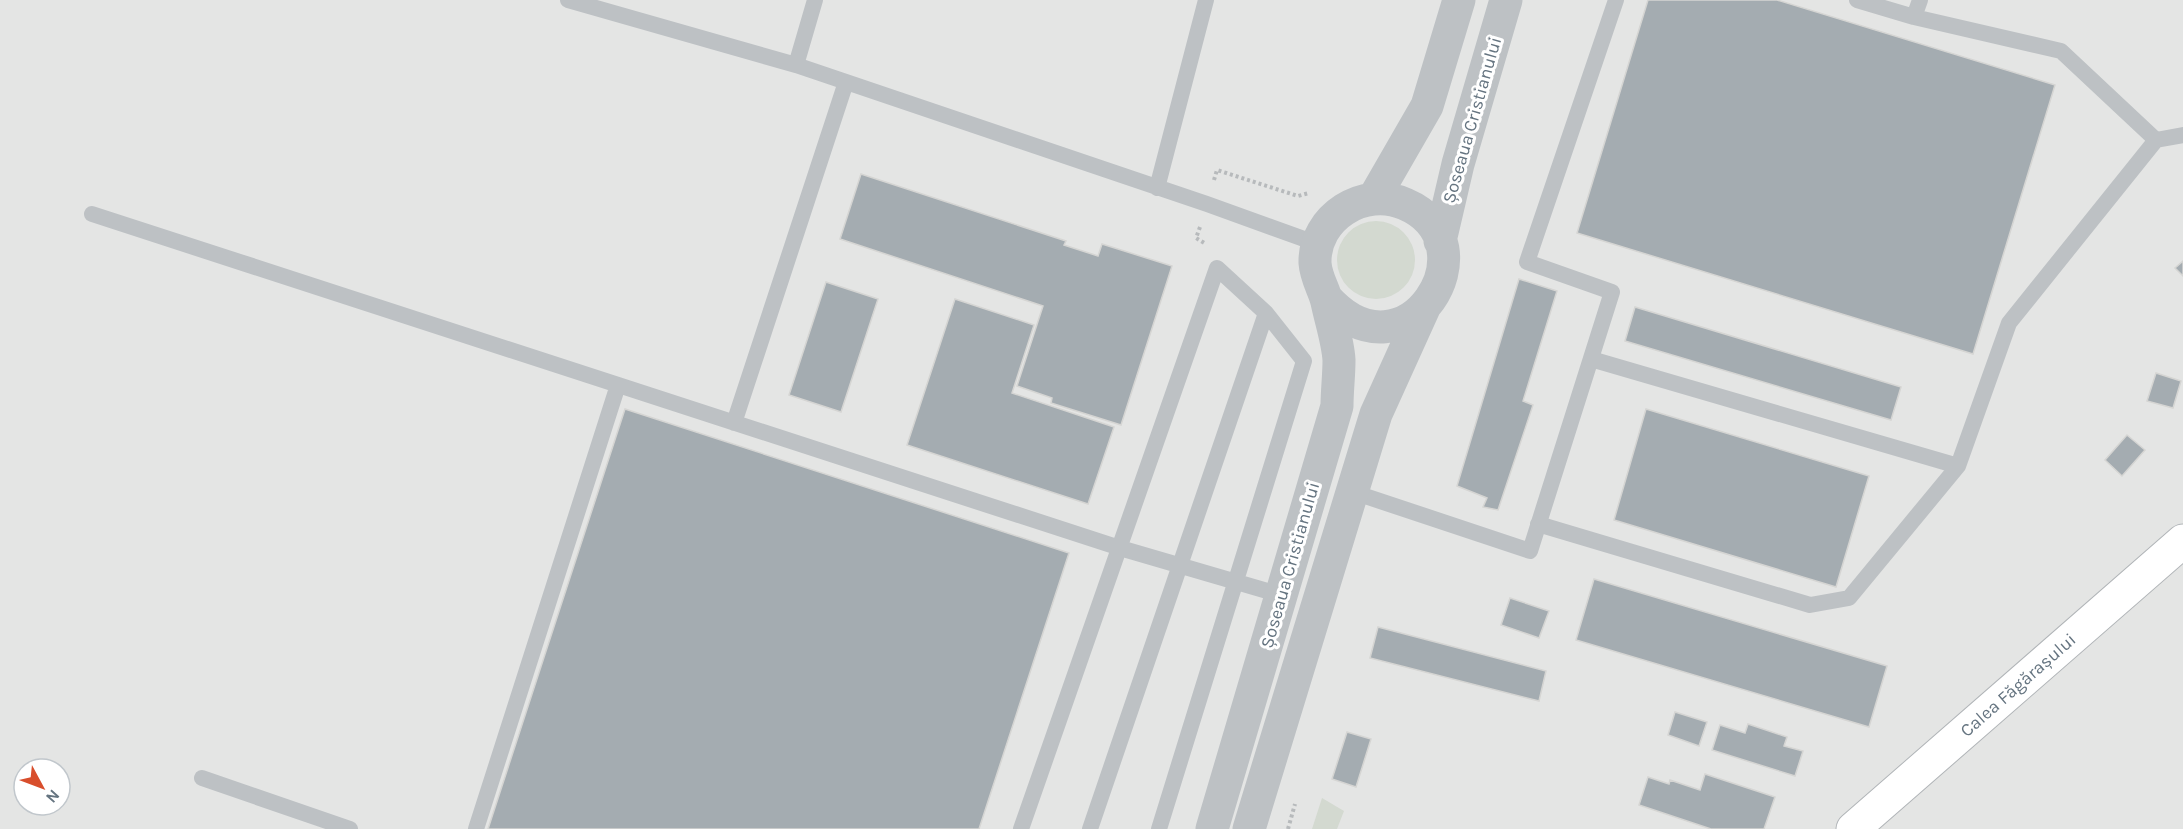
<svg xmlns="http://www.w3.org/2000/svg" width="2183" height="829" viewBox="0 0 2183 829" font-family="Karla,sans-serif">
<rect width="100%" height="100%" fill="#f4f4f0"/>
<path fill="#e4e5e4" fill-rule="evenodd" d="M 0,0 L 2183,0 L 2183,829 L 0,829 ZM 24,769 L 60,769 L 60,805 L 24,805 Z"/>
<path fill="#d3d9d0" d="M1337 260a39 39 0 1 1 78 0a39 39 0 1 1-78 0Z
M 1322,798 L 1344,811 L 1337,829 L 1312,829 Z"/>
<path fill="#a4acb1" stroke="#d5d5d3" stroke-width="1.5" d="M 1648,0 L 1777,0 L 2055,85 L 1973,354 L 1577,233 Z
M 861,174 L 1066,241 L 1064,245 L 1098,256 L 1102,244 L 1172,266 L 1121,425 L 1051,403 L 1052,398 L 1017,386 L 1043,306 L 840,239 Z
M 2183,261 L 2183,276 L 2175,268 Z
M 1519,279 L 1557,291 L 1523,401 L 1533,405 L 1498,510 L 1483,507 L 1487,498 L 1457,486 Z
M 826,282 L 878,299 L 841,412 L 789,395 Z
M 955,299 L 1034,325 L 1012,393 L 1114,427 L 1088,504 L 907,445 Z
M 1635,307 L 1901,387 L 1891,420 L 1625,341 Z
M 2156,373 L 2181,381 L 2173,408 L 2147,401 Z
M 625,409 L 1069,553 L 979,829 L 488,829 Z
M 1646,409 L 1869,476 L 1836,587 L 1614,520 Z
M 2127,435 L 2145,450 L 2122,476 L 2105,460 Z
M 1594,579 L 1887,666 L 1869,727 L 1576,640 Z
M 1510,598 L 1549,611 L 1539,638 L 1501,625 Z
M 1378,627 L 1546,671 L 1539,701 L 1370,658 Z
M 1675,712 L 1707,722 L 1699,746 L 1668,735 Z
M 1748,724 L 1787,737 L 1784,746 L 1803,751 L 1795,776 L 1712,750 L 1720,725 L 1745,733 Z
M 1347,732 L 1371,739 L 1356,787 L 1332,779 Z
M 1705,774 L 1775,797 L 1764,829 L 1711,829 L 1639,805 L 1648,777 L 1669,784 L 1670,780 L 1700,790 Z"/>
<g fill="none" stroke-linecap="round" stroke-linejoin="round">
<defs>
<g id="primary">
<path id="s1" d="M 1853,829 L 2183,541"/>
</g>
</defs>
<use href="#primary" stroke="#b1b5b8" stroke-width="35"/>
<path stroke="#b7babc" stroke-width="4" stroke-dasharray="3 3" stroke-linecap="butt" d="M 1214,180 L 1217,170 L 1298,196 L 1309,193
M 1200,227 L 1196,238 L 1206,244
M 1288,829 L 1295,804"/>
<path stroke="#bdc1c4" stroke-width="16" d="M 568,0 L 796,65 L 1207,204 L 1318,244
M 1857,0 L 1914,17 L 2061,51 L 2156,140
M 1914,17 L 1920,0
M 796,65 L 815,0
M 1157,188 L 1206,0
M 92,214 L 1120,548 L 1281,595
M 1591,359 L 1958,466
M 734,423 L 846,82
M 1353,492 L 1530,551 L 1612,292 L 1527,262 L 1616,0
M 1538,524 L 1810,605 L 1849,598 L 1958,466 L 2009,323 L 2156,140 L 2183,135
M 202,778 L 350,829
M 476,829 L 618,385
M 1021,829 L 1217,268 L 1266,313 L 1090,829
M 1159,829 L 1304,361 L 1266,313"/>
<path stroke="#bdc1c4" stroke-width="33" d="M 1374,198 L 1427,106 L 1459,0
M 1440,241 L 1458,164 L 1506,0
M 1212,829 L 1337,406 C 1337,391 1339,376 1339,360 C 1338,342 1331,321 1327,302 C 1324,289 1316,278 1315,263 C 1314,217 1364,186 1405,204 C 1497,243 1406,388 1326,298
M 1249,829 L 1376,414 L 1424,308"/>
<use href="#primary" stroke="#fff" stroke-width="33"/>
</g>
<g text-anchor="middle" stroke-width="6" stroke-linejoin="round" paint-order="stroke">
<g font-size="18" fill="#657480" stroke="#fff">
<text transform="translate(1472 120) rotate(-74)" y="6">Șoseaua Cristianului</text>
<text transform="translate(1290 565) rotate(-74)" y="6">Șoseaua Cristianului</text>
<text dy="6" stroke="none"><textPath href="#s1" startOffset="219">Calea Făgărașului</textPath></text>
</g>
</g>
<g transform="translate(42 787) rotate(131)"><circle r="28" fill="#ffffff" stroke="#c1c7cc" stroke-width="1.5"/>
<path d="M0-4.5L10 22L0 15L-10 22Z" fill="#d84e2c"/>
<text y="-9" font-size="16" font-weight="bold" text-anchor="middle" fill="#657480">N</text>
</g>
</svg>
